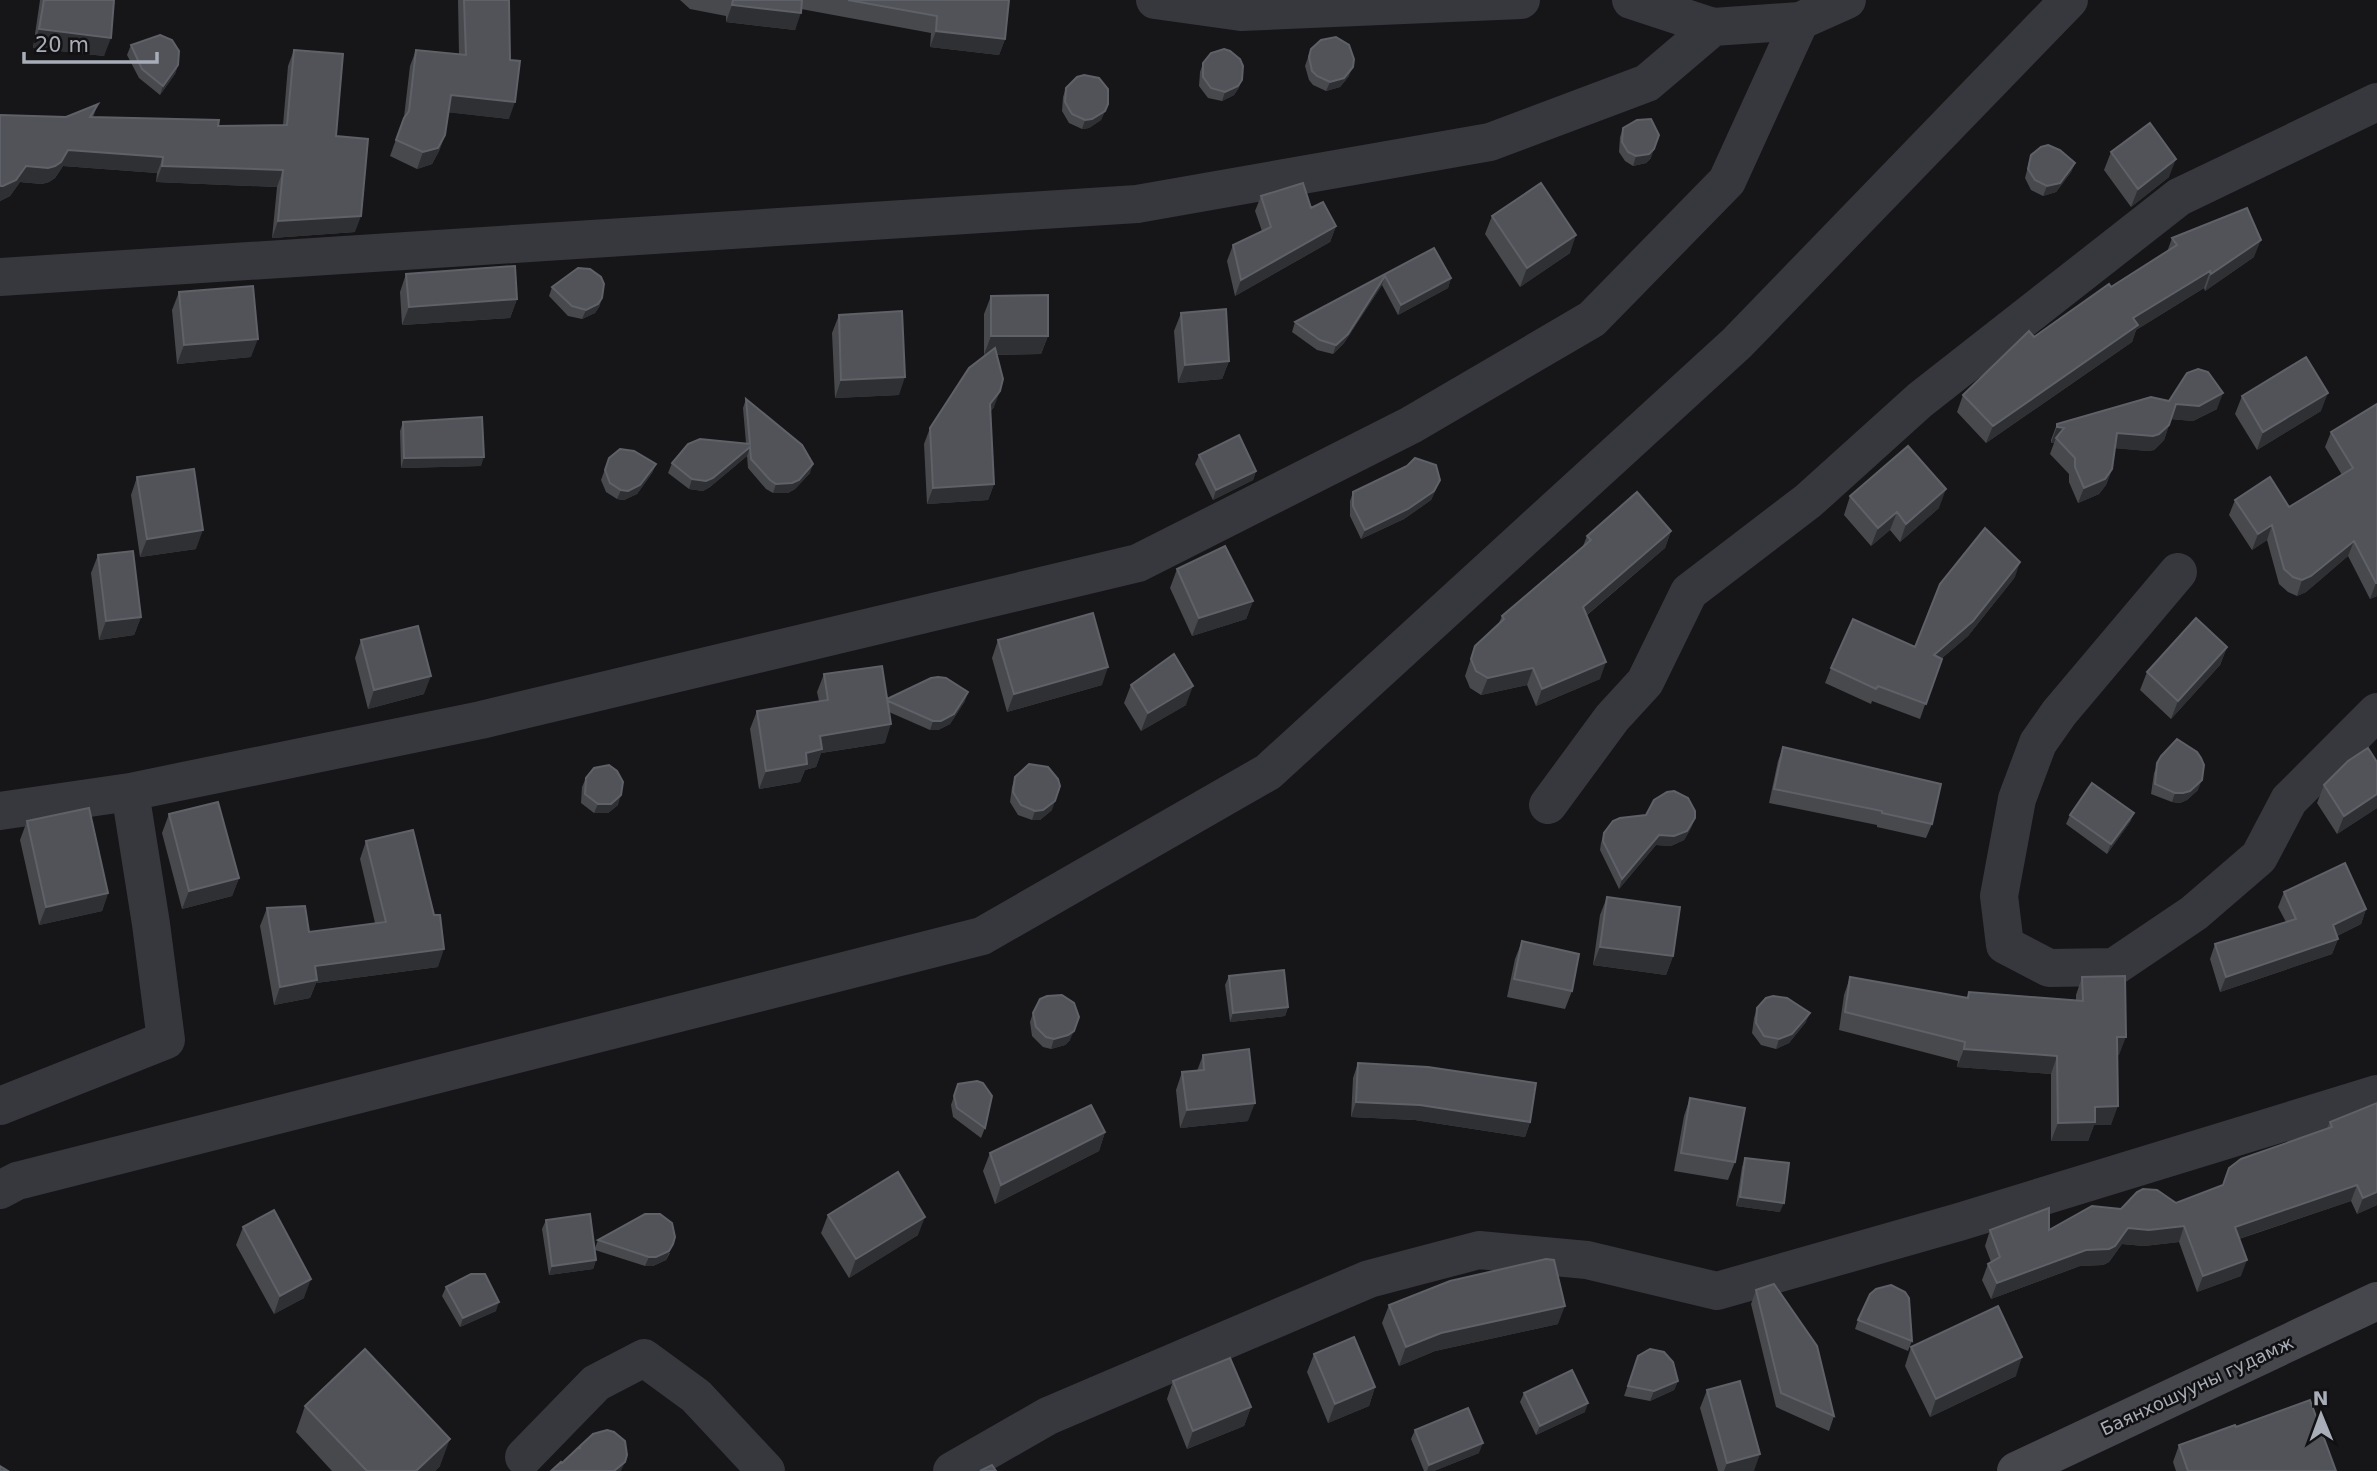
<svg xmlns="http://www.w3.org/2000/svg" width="2377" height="1471" viewBox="0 0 2377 1471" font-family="'DejaVu Sans',sans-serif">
<rect width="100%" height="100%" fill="#161618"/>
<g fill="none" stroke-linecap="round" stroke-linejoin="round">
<path stroke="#37383d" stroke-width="38" d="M 1155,0 L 1241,12 L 1521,0
M 1631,0 L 1713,27
M 0,277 L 1137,204 L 1490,142 L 1647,83 L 1713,27 L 1800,21
M 2178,572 L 2059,713 L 2038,743 L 2017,799 L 1999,896 L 2005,945 L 2049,968 L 2114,967 L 2194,913 L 2259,857 L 2289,800 L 2377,712
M 1548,805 L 1612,718 L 1645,682 L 1689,592 L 1808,501 L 1920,400 L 2179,197 L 2377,102
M 0,811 L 130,792 L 481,720 L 1138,563 L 1411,425 L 1592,319 L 1727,181 L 1800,21 L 1847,0
M 0,1106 L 166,1040 L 151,924 L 130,792
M 0,1190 L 17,1181 L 982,936 L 1268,772 L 1737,343 L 2069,0
M 524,1457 L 596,1383 L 644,1358 L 696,1396 L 766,1471
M 952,1471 L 1048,1416 L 1369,1279 L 1479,1250 L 1587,1260 L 1717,1291 L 1959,1222 L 2377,1094"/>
<path stroke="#45474d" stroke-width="38" d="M 2016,1471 L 2377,1301"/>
</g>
<path fill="#47494d" d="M 40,0 L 114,0 L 104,56 L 33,48 Z
M 458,0 L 509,0 L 509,119 L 448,112 L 445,135 L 439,151 L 432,164 L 417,169 L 390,156 L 404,117 L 410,66 L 416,50 L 459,55 Z
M 680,0 L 1009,0 L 1005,39 L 999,55 L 930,47 L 931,33 L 801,9 L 795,30 L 726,22 L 726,16 L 690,9 Z
M 131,45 L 178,65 L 175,74 L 160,95 L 139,78 L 127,55 Z
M 1311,49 L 1349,76 L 1340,87 L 1326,91 L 1313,85 L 1309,80 L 1305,66 Z
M 294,50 L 336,136 L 355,232 L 272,238 L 277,187 L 156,182 L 157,173 L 63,166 L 55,178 L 49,182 L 42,184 L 20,182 L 10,196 L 0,201 L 0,115 L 66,117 L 98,104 L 93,117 L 218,126 L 283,125 L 288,66 Z
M 1203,63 L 1242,80 L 1238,89 L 1234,95 L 1222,101 L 1208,98 L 1199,86 L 1200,72 Z
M 1066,88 L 1108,104 L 1101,120 L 1089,128 L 1082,129 L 1069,123 L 1062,111 L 1063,97 Z
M 1623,128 L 1651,158 L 1646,163 L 1633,166 L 1625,161 L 1619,152 L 1620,137 Z
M 2111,152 L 2169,177 L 2131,207 L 2104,170 Z
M 2031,155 L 2075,163 L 2071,172 L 2056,192 L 2043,196 L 2031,190 L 2025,178 Z
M 1261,196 L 1311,208 L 1336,226 L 1330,242 L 1235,296 L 1227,261 L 1233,245 L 1262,231 L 1255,211 Z
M 1492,216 L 1570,253 L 1520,287 L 1485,234 Z
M 2172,238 L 2254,257 L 2205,291 L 2204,288 L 2136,330 L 2132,342 L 1986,443 L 1957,412 L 1963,395 L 2034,337 L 2167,252 Z
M 1434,248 L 1451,278 L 1448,288 L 1398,315 L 1382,285 L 1344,343 L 1333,354 L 1317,350 L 1292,332 L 1295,322 Z
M 406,274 L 517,299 L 510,318 L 402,325 L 400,292 Z
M 552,287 L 602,298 L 599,307 L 595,313 L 582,319 L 568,316 L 549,296 Z
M 179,292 L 251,357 L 177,364 L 172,310 Z
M 991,296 L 1048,336 L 1041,354 L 996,355 L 994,407 L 990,412 L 994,484 L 988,500 L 927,504 L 924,444 L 930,428 L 986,355 L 984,355 L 984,314 Z
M 1181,313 L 1229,361 L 1222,379 L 1178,383 L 1174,331 Z
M 839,315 L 899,395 L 835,398 L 832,333 Z
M 2242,396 L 2321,411 L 2257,450 L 2235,414 Z
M 746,399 L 810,473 L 795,489 L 788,493 L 773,493 L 766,489 L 748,468 L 747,456 L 710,487 L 703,491 L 689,489 L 668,473 L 672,463 L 746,443 L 743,408 Z
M 2169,401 L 2217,409 L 2193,421 L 2171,419 L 2164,440 L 2154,450 L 2148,451 L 2115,448 L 2112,469 L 2106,485 L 2099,494 L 2078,503 L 2069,482 L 2069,474 L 2050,454 L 2054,443 L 2051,443 L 2051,440 L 2057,424 Z
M 2377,404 L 2377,596 L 2370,599 L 2348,556 L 2306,592 L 2297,596 L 2288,592 L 2279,584 L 2267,540 L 2252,550 L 2229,515 L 2235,500 L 2289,507 L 2342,475 L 2325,447 L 2331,432 Z
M 403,422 L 481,466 L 401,468 L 400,431 Z
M 1199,455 L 1256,471 L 1253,480 L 1213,500 L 1195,464 Z
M 609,458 L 656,464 L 652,473 L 637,494 L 624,500 L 617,499 L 606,492 L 601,480 Z
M 137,477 L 196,549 L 140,557 L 131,495 Z
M 1440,480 L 1431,500 L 1404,519 L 1361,539 L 1350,516 L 1350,501 L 1353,492 Z
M 1850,496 L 1939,508 L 1900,542 L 1890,530 L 1871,546 L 1844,515 Z
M 1671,531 L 1665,548 L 1586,616 L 1600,679 L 1536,706 L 1527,685 L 1481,695 L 1470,688 L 1465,676 L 1475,646 L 1498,625 L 1502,616 L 1583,546 L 1587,536 Z
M 98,555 L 141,617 L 134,635 L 99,640 L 91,573 Z
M 1177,569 L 1253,601 L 1246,619 L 1192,636 L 1170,588 Z
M 2015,577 L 1968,636 L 1941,659 L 1920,719 L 1872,701 L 1871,704 L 1825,683 L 1831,668 L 1915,647 Z
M 361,640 L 424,694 L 368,709 L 355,658 Z
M 998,640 L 1102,685 L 1007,712 L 992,658 Z
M 2227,647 L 2220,665 L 2171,719 L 2140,690 L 2147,672 Z
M 824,674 L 887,699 L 965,701 L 950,724 L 938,730 L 930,730 L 889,712 L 885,743 L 821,753 L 816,767 L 805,770 L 800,782 L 759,789 L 750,729 L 757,711 L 819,701 L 817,692 Z
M 1131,685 L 1186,705 L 1141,731 L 1124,703 Z
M 1783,747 L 1932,824 L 1926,838 L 1877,827 L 1877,825 L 1769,803 L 1778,761 Z
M 2161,756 L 2198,790 L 2187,800 L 2180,803 L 2172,802 L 2151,794 L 2154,773 Z
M 2377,762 L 2377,808 L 2337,834 L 2317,803 L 2324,785 Z
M 1015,777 L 1052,810 L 1040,820 L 1032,820 L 1018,815 L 1010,802 L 1012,787 Z
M 586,778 L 618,805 L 608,813 L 594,813 L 581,803 L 582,787 Z
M 2134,813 L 2130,822 L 2107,854 L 2066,824 L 2070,815 Z
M 169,814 L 239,878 L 232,896 L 182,909 L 162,833 Z
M 1695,818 L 1691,828 L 1684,840 L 1671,846 L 1656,845 L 1619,889 L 1600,850 L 1601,843 L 1604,833 Z
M 27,821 L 108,893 L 102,911 L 39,925 L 20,840 Z
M 366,841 L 438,967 L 316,983 L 310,998 L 274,1005 L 260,926 L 267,908 L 309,932 L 375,923 L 360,859 Z
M 2284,892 L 2366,909 L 2361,924 L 2337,936 L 2338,939 L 2332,954 L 2220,992 L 2210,959 L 2215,944 L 2286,922 L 2278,907 Z
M 1607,897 L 1673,956 L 1666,975 L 1593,965 L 1600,915 Z
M 1522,941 L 1572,991 L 1565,1009 L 1507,997 L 1515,959 Z
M 1229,976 L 1288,1007 L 1285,1016 L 1230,1022 L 1225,985 Z
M 1850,977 L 1967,998 L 1969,992 L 2076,1000 L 2076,995 L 2082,977 L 2119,1055 L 2117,1055 L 2111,1125 L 2094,1125 L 2088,1141 L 2051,1141 L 2051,1074 L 1957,1067 L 1958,1061 L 1839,1030 L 1844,995 Z
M 1757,1008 L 1806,1022 L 1789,1043 L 1776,1049 L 1761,1045 L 1752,1033 L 1754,1018 Z
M 1033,1013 L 1070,1040 L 1065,1045 L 1051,1049 L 1043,1047 L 1032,1036 L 1030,1022 Z
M 1203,1055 L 1248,1121 L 1180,1128 L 1176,1090 L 1182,1072 L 1197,1071 Z
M 1358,1063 L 1530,1122 L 1525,1137 L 1415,1120 L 1351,1117 L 1353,1078 Z
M 958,1084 L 985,1128 L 981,1138 L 953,1117 L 951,1105 Z
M 1690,1098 L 1735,1162 L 1728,1180 L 1674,1171 L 1684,1116 Z
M 2330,1122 L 2377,1205 L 2357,1214 L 2351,1201 L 2239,1239 L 2241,1276 L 2197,1292 L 2179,1242 L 2144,1246 L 2122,1244 L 2109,1262 L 2103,1265 L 2080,1266 L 1991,1299 L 1982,1280 L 1988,1264 L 1991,1262 L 1985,1246 L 1990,1230 L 2049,1230 L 2121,1209 L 2176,1203 L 2223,1185 L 2327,1128 Z
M 1105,1132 L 1099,1151 L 995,1204 L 983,1171 L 990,1153 Z
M 1745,1158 L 1780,1212 L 1736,1206 L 1742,1167 Z
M 828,1215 L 918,1235 L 849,1278 L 821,1233 Z
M 546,1220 L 595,1248 L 598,1240 L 670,1253 L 666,1260 L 653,1266 L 645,1266 L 595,1250 L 596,1260 L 593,1269 L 549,1275 L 542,1229 Z
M 243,1227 L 304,1298 L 274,1314 L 236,1245 Z
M 446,1287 L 496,1311 L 460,1327 L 442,1296 Z
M 1756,1290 L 1834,1416 L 1829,1431 L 1776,1407 L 1751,1304 Z
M 1389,1305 L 1558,1324 L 1435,1351 L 1399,1366 L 1382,1323 Z
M 1858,1320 L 1912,1341 L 1908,1351 L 1855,1329 Z
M 1911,1347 L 2016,1376 L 1930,1417 L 1905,1366 Z
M 1314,1354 L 1375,1387 L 1369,1406 L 1328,1423 L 1307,1372 Z
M 1638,1356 L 1678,1381 L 1674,1390 L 1650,1401 L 1624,1396 Z
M 1173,1381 L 1251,1407 L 1244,1426 L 1187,1449 L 1167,1399 Z
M 1707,1390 L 1754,1471 L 1718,1471 L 1700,1408 Z
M 1524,1393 L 1585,1412 L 1536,1435 L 1520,1402 Z
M 305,1406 L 440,1466 L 435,1471 L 332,1471 L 296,1432 Z
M 2236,1427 L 2336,1471 L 2176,1471 L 2173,1462 L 2179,1445 Z
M 1415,1430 L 1479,1453 L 1434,1471 L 1424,1471 L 1411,1439 Z"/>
<path fill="#2f3033" d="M 732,5 L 801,13 L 795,30 L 726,22 Z
M 39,29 L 111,38 L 104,56 L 33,48 Z
M 936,31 L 1005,39 L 999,55 L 930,47 Z
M 178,65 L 175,74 L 160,95 L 163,86 Z
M 1353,67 L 1349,76 L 1340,87 L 1326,91 L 1330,82 Z
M 1242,80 L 1238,89 L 1234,95 L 1222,101 L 1225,92 Z
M 451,95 L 515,102 L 509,119 L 445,112 Z
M 1108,104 L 1101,120 L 1089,128 L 1082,129 L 1085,120 Z
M 445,135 L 439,151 L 432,164 L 417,169 L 423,152 Z
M 1654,149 L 1651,158 L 1646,163 L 1633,166 L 1636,156 Z
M 68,150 L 163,157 L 157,173 L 63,166 L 55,178 L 49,182 L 42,184 L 20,182 L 10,196 L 0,201 L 0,186 L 26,166 Z
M 2176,159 L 2169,177 L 2131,207 L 2138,189 Z
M 2075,163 L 2071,172 L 2056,192 L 2043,196 L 2047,186 Z
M 162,166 L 283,170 L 277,187 L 156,182 Z
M 361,216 L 355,232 L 272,238 L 278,221 Z
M 1336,226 L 1330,242 L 1235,296 L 1241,280 Z
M 1576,235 L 1570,253 L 1520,287 L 1527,268 Z
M 2261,240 L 2254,257 L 2205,291 L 2211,274 Z
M 2210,271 L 2204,288 L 2136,330 L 2132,342 L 1986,443 L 1993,426 L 2133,318 Z
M 1385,276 L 1382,285 L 1344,343 L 1333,354 L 1336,345 Z
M 1451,278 L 1448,288 L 1398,315 L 1401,305 Z
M 602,298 L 599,307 L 595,313 L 582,319 L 586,310 Z
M 517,299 L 510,318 L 402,325 L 409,307 Z
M 991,336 L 1048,336 L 1041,354 L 984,355 Z
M 258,339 L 251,357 L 177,364 L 184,345 Z
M 1229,361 L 1222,379 L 1178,383 L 1185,365 Z
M 905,377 L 899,395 L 835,398 L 841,380 Z
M 1000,391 L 994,407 L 984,420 L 990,404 Z
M 2223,393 L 2217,409 L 2193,421 L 2170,419 L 2176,404 Z
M 2328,393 L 2321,411 L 2257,450 L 2263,432 Z
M 2169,425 L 2164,440 L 2154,450 L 2148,451 L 2112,448 L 2117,433 Z
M 2057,427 L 2064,428 L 2056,438 L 2054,443 L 2051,443 Z
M 750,447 L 747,456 L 710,487 L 703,491 L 689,489 L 692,479 Z
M 484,457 L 481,466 L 401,468 L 404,458 Z
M 656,464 L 652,473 L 637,494 L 624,500 L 617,499 L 621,490 Z
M 813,464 L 810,473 L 795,489 L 788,493 L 773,493 L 776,484 Z
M 2112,469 L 2106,485 L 2099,494 L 2078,503 L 2084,488 Z
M 1256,471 L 1253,480 L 1213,500 L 1216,490 Z
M 1440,480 L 1431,500 L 1404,519 L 1361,539 L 1365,530 Z
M 994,484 L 988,500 L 927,504 L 933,488 Z
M 1946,489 L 1939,508 L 1900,542 L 1906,524 Z
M 1897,512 L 1890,530 L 1871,546 L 1878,528 Z
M 2272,525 L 2267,540 L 2252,550 L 2258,534 Z
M 203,530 L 196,549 L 140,557 L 147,539 Z
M 1671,531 L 1665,548 L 1576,624 L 1583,607 Z
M 2354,541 L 2348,556 L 2306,592 L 2297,596 L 2302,580 Z
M 2020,562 L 2015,577 L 1968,636 L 1928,670 L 1934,655 Z
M 2376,583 L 2377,583 L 2377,596 L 2370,599 Z
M 1253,601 L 1246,619 L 1192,636 L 1199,618 Z
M 141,617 L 134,635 L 99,640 L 106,621 Z
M 2227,647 L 2220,665 L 2171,719 L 2178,701 Z
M 1606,662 L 1600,679 L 1536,706 L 1542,689 Z
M 1108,667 L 1102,685 L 1007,712 L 1014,694 Z
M 1533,668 L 1527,685 L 1481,695 L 1488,678 Z
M 431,676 L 424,694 L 368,709 L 374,690 Z
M 1193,686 L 1186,705 L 1141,731 L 1148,713 Z
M 968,692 L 965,701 L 950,724 L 938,730 L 930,730 L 933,721 Z
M 891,724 L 885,743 L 821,753 L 816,767 L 805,770 L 800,782 L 759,789 L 766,771 L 806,753 L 820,736 Z
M 2202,780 L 2198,790 L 2187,800 L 2180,803 L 2172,802 L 2175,793 Z
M 2377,794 L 2377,808 L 2337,834 L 2344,816 Z
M 621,795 L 618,805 L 608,813 L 594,813 L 598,804 Z
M 1055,801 L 1052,810 L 1040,820 L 1032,820 L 1035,811 Z
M 2134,813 L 2130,822 L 2107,854 L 2111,844 Z
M 1695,818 L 1691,828 L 1684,840 L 1671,846 L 1656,845 L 1619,889 L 1622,879 L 1659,835 Z
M 239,878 L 232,896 L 182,909 L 189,891 Z
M 108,893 L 102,911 L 39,925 L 46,907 Z
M 2366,909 L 2361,924 L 2328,940 L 2333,925 Z
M 2338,939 L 2332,954 L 2220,992 L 2226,977 Z
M 1600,947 L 1673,956 L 1666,975 L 1593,965 Z
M 444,949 L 438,967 L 316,983 L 310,998 L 274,1005 L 280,987 L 315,966 Z
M 1288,1007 L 1285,1016 L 1230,1022 L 1233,1013 Z
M 1810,1013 L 1806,1022 L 1789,1043 L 1776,1049 L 1779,1039 Z
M 1074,1031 L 1070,1040 L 1065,1045 L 1051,1049 L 1054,1039 Z
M 2117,1037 L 2126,1037 L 2119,1055 L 2111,1055 Z
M 1964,1049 L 2057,1056 L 2051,1074 L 1957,1067 Z
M 1356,1102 L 1420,1105 L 1530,1122 L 1525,1137 L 1415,1120 L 1351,1117 Z
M 1255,1103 L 1248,1121 L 1180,1128 L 1187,1110 Z
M 2118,1106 L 2111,1125 L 2094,1125 L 2088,1141 L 2051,1141 L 2058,1123 L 2095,1107 Z
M 1105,1132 L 1099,1151 L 995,1204 L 1001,1185 Z
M 2357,1185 L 2351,1201 L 2229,1242 L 2235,1227 Z
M 2377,1192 L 2377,1205 L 2357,1214 L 2363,1198 Z
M 1740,1197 L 1784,1203 L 1780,1212 L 1736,1206 Z
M 925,1217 L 918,1235 L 849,1278 L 856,1259 Z
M 2184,1226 L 2179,1242 L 2144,1246 L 2122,1244 L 2109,1262 L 2103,1265 L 2080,1266 L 1991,1299 L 1997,1283 L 2128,1228 Z
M 673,1244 L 666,1260 L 653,1266 L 645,1266 L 649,1257 Z
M 596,1260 L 593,1269 L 549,1275 L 552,1266 Z
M 2247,1260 L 2241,1276 L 2197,1292 L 2203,1276 Z
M 311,1279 L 304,1298 L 274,1314 L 280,1296 Z
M 499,1302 L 496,1311 L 460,1327 L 463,1318 Z
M 1565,1306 L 1558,1324 L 1435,1351 L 1399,1366 L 1406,1347 L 1441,1333 Z
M 2022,1357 L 2016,1376 L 1930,1417 L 1936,1399 Z
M 1678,1381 L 1674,1390 L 1650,1401 L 1654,1391 Z
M 1375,1387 L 1369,1406 L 1328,1423 L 1335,1404 Z
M 1588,1403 L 1585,1412 L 1536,1435 L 1540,1426 Z
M 1251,1407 L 1244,1426 L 1187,1449 L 1193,1431 Z
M 450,1439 L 440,1466 L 435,1471 L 416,1471 Z
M 1483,1443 L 1479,1453 L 1434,1471 L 1427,1471 L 1429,1465 Z
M 1760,1454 L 1754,1471 L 1724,1471 L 1727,1463 Z
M 625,1462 L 621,1471 L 614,1471 Z"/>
<path fill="#525359" stroke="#5f6168" stroke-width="2" d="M 44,0 L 114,0 L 111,38 L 39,29 Z
M 464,0 L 509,0 L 510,60 L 520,61 L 515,102 L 451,95 L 445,135 L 438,148 L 423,152 L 396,140 L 404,118 L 409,111 L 416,50 L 466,55 Z
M 733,0 L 802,0 L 801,13 L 732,5 Z
M 848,0 L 1009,0 L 1005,39 L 936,31 L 937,16 Z
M 160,35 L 172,40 L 179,51 L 178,65 L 163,86 L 142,69 L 131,45 Z
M 1336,37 L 1349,45 L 1354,59 L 1353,67 L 1344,78 L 1330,82 L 1317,76 L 1312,71 L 1309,57 L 1311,49 L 1321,40 Z
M 1224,49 L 1230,51 L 1240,59 L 1243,66 L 1242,80 L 1238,86 L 1225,92 L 1211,88 L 1203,77 L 1203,63 L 1211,53 Z
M 294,50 L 343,54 L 336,136 L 368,139 L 361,216 L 278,221 L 283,170 L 162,166 L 163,157 L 68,150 L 61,162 L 55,166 L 48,168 L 26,166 L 16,180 L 3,186 L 0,186 L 0,115 L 66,117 L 98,104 L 90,117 L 219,120 L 218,126 L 287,125 Z
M 1084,75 L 1099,78 L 1108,89 L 1108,104 L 1105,111 L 1092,119 L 1085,120 L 1072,114 L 1065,102 L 1066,88 L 1077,77 Z
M 1651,119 L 1659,135 L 1654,149 L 1649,154 L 1636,156 L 1628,152 L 1622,142 L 1623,128 L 1637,120 Z
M 2150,123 L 2176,159 L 2138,189 L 2111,152 Z
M 2048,145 L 2060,150 L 2075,163 L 2060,183 L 2047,186 L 2035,180 L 2028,169 L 2031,155 L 2041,147 Z
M 1303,183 L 1311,208 L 1323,202 L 1336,226 L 1241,280 L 1233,245 L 1271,227 L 1261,196 Z
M 1541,183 L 1576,235 L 1527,268 L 1492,216 Z
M 2247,208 L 2261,240 L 2211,274 L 2210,271 L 2133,318 L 2138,325 L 1993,426 L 1963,395 L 2029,331 L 2034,337 L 2109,284 L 2111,287 L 2177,245 L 2172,238 Z
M 1434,248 L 1451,278 L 1401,305 L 1385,276 L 1348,334 L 1336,345 L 1320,340 L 1295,322 Z
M 515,266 L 517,299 L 409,307 L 406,274 Z
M 578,268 L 590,269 L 601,277 L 604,284 L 602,298 L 598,304 L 586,310 L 572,306 L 552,287 Z
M 253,286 L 258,339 L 184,345 L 179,292 Z
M 1048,295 L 1048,336 L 991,336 L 991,296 Z
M 1226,309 L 1229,361 L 1185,365 L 1181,313 Z
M 902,311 L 905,377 L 841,380 L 839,315 Z
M 995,348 L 1003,379 L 1000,391 L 990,404 L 994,484 L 933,488 L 930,428 L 969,368 Z
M 2306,357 L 2328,393 L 2263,432 L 2242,396 Z
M 2198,369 L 2208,372 L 2223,393 L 2199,406 L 2176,404 L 2169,425 L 2159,434 L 2153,436 L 2117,433 L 2112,469 L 2105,479 L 2084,488 L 2075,467 L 2075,458 L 2056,438 L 2064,428 L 2057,427 L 2057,424 L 2151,397 L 2169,401 L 2187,373 Z
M 746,399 L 802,445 L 813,464 L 799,480 L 792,483 L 776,484 L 770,480 L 751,459 L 750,447 L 713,478 L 706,481 L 692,479 L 672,463 L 688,444 L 700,439 L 750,444 Z
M 2377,404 L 2377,583 L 2376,583 L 2354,541 L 2311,576 L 2302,580 L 2293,577 L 2284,569 L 2272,525 L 2258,534 L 2235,500 L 2270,477 L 2289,507 L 2353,468 L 2331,432 Z
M 482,417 L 484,457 L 404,458 L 403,422 Z
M 1239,435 L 1256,471 L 1216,490 L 1199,455 Z
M 1908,446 L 1946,489 L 1906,524 L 1897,512 L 1878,528 L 1850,496 Z
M 620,449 L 634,451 L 656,464 L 640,485 L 628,491 L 621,490 L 610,483 L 605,470 L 609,458 Z
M 1415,458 L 1436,465 L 1440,480 L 1434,491 L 1408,509 L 1365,530 L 1353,506 L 1353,492 L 1407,466 Z
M 194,469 L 203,530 L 147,539 L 137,477 Z
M 1637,492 L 1671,531 L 1583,607 L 1606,662 L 1542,689 L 1533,668 L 1488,678 L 1476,671 L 1471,659 L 1475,646 L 1504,619 L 1502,616 L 1591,540 L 1587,536 Z
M 1985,528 L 2020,562 L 1973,621 L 1934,655 L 1942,659 L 1926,704 L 1878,686 L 1876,689 L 1831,668 L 1853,619 L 1915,647 L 1940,584 Z
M 1225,546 L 1253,601 L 1199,618 L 1177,569 Z
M 133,551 L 141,617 L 106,621 L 98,555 Z
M 1093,613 L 1108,667 L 1014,694 L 998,640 Z
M 2196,618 L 2227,647 L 2178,701 L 2147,672 Z
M 418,626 L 431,676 L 374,690 L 361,640 Z
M 1174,654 L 1193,686 L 1148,713 L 1131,685 Z
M 882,666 L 891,724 L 820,736 L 822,749 L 806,753 L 807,764 L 766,771 L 757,711 L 828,700 L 824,674 Z
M 938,677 L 946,678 L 968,692 L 954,714 L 941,721 L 933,721 L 888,701 L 887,699 L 931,678 Z
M 2177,739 L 2197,752 L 2201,758 L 2204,765 L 2202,780 L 2190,791 L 2183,793 L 2175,793 L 2155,784 L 2157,763 L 2161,756 Z
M 1783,747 L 1941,784 L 1932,824 L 1882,813 L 1882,811 L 1774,789 Z
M 2368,748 L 2377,762 L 2377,794 L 2344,816 L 2324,785 L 2348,761 Z
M 1029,764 L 1048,767 L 1058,779 L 1060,786 L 1055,801 L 1043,810 L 1035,811 L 1021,805 L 1013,792 L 1015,777 Z
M 609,765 L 617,771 L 623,782 L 621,795 L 611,804 L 598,804 L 585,794 L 586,778 L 594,768 Z
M 2092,783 L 2134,813 L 2111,844 L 2070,815 Z
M 1674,791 L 1688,798 L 1695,811 L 1695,818 L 1687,831 L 1674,836 L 1659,835 L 1622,879 L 1603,841 L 1604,833 L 1613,821 L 1620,818 L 1646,815 L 1654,800 L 1667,792 Z
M 218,802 L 239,878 L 189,891 L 169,814 Z
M 89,808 L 108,893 L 46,907 L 27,821 Z
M 413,830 L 434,915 L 440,915 L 444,949 L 315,966 L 317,980 L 280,987 L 267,908 L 305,906 L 309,932 L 386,922 L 366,841 Z
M 2345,863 L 2366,909 L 2333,925 L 2338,939 L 2226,977 L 2215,944 L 2296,919 L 2284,892 Z
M 1607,897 L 1680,907 L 1673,956 L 1600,947 Z
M 1522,941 L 1579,954 L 1572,991 L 1514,979 Z
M 1284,970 L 1288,1007 L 1233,1013 L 1229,976 Z
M 2125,976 L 2126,1037 L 2117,1037 L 2118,1106 L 2095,1107 L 2095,1122 L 2058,1123 L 2057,1056 L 1964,1049 L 1965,1042 L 1845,1012 L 1850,977 L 1968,998 L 1969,992 L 2083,1001 L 2082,977 Z
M 1062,995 L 1074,1003 L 1079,1017 L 1074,1031 L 1068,1035 L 1054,1039 L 1046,1037 L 1036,1027 L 1033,1013 L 1040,999 L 1047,996 Z
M 1773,996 L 1787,998 L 1810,1013 L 1792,1034 L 1779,1039 L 1764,1036 L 1756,1023 L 1757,1008 L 1766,998 Z
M 1249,1049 L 1255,1103 L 1187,1110 L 1182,1072 L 1204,1070 L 1203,1055 Z
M 1358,1063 L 1428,1067 L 1536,1083 L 1530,1122 L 1420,1105 L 1356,1102 Z
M 977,1081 L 983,1083 L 992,1096 L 985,1128 L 957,1108 L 954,1096 L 958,1084 Z
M 1690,1098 L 1745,1108 L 1735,1162 L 1681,1153 Z
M 2377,1103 L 2377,1192 L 2363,1198 L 2357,1185 L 2235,1227 L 2247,1260 L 2203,1276 L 2184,1226 L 2149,1230 L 2128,1228 L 2115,1246 L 2109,1249 L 2086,1250 L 1997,1283 L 1988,1264 L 2000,1257 L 1990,1230 L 2049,1208 L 2049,1230 L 2092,1206 L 2121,1209 L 2137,1192 L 2143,1189 L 2157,1190 L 2176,1203 L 2223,1185 L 2229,1168 L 2241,1159 L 2332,1127 L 2330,1122 Z
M 1091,1105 L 1105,1132 L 1001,1185 L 990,1153 Z
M 1745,1158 L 1789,1163 L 1784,1203 L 1740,1197 Z
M 898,1172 L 925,1217 L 856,1259 L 828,1215 Z
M 274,1210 L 311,1279 L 280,1296 L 243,1227 Z
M 590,1214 L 596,1260 L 552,1266 L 546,1220 Z
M 645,1214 L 660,1214 L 672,1223 L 675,1237 L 673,1244 L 669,1251 L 656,1257 L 649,1257 L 598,1240 Z
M 1546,1259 L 1554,1260 L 1565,1306 L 1441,1333 L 1406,1347 L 1389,1305 L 1450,1281 Z
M 471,1274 L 485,1274 L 499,1302 L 463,1318 L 446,1287 Z
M 1774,1284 L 1817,1346 L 1834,1416 L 1781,1393 L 1756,1290 Z
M 1891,1285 L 1905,1292 L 1909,1298 L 1912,1341 L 1858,1320 L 1870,1294 L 1876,1289 Z
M 1998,1306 L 2022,1357 L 1936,1399 L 1911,1347 Z
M 1354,1337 L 1375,1387 L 1335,1404 L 1314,1354 Z
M 365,1349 L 450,1439 L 416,1471 L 367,1471 L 305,1406 Z
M 1650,1349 L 1664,1352 L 1673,1362 L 1678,1381 L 1654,1391 L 1628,1386 L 1638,1356 Z
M 1230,1358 L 1251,1407 L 1193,1431 L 1173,1381 Z
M 1572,1370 L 1588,1403 L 1540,1426 L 1524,1393 Z
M 1740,1381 L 1760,1454 L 1727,1463 L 1707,1390 Z
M 2310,1400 L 2336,1471 L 2188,1471 L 2179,1445 L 2235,1425 L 2236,1427 Z
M 1468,1408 L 1483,1443 L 1429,1465 L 1415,1430 Z
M 607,1430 L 614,1432 L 625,1441 L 627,1455 L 625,1462 L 614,1471 L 551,1471 L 561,1462 L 562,1463 L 579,1447 L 580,1449 L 580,1446 L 593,1434 Z
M 992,1465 L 996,1471 L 980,1471 Z
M 0,1466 L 8,1471 L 0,1471 Z"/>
<g text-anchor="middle" stroke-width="5" stroke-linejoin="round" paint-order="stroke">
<g font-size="18" fill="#a8adb8" stroke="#111113">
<text transform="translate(2197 1386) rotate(-25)" y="6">Баянхошууны гудамж</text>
</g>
</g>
<g transform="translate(2321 1415) rotate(359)" stroke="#111113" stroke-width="5" paint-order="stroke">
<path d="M0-5L12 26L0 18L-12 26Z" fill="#a8adb8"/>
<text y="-10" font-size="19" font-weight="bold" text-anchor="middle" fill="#a8adb8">N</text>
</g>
<path d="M24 52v10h133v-10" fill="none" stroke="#a8adb8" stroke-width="3.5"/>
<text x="35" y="52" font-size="21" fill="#a8adb8" stroke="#111113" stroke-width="5" paint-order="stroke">20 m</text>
</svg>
